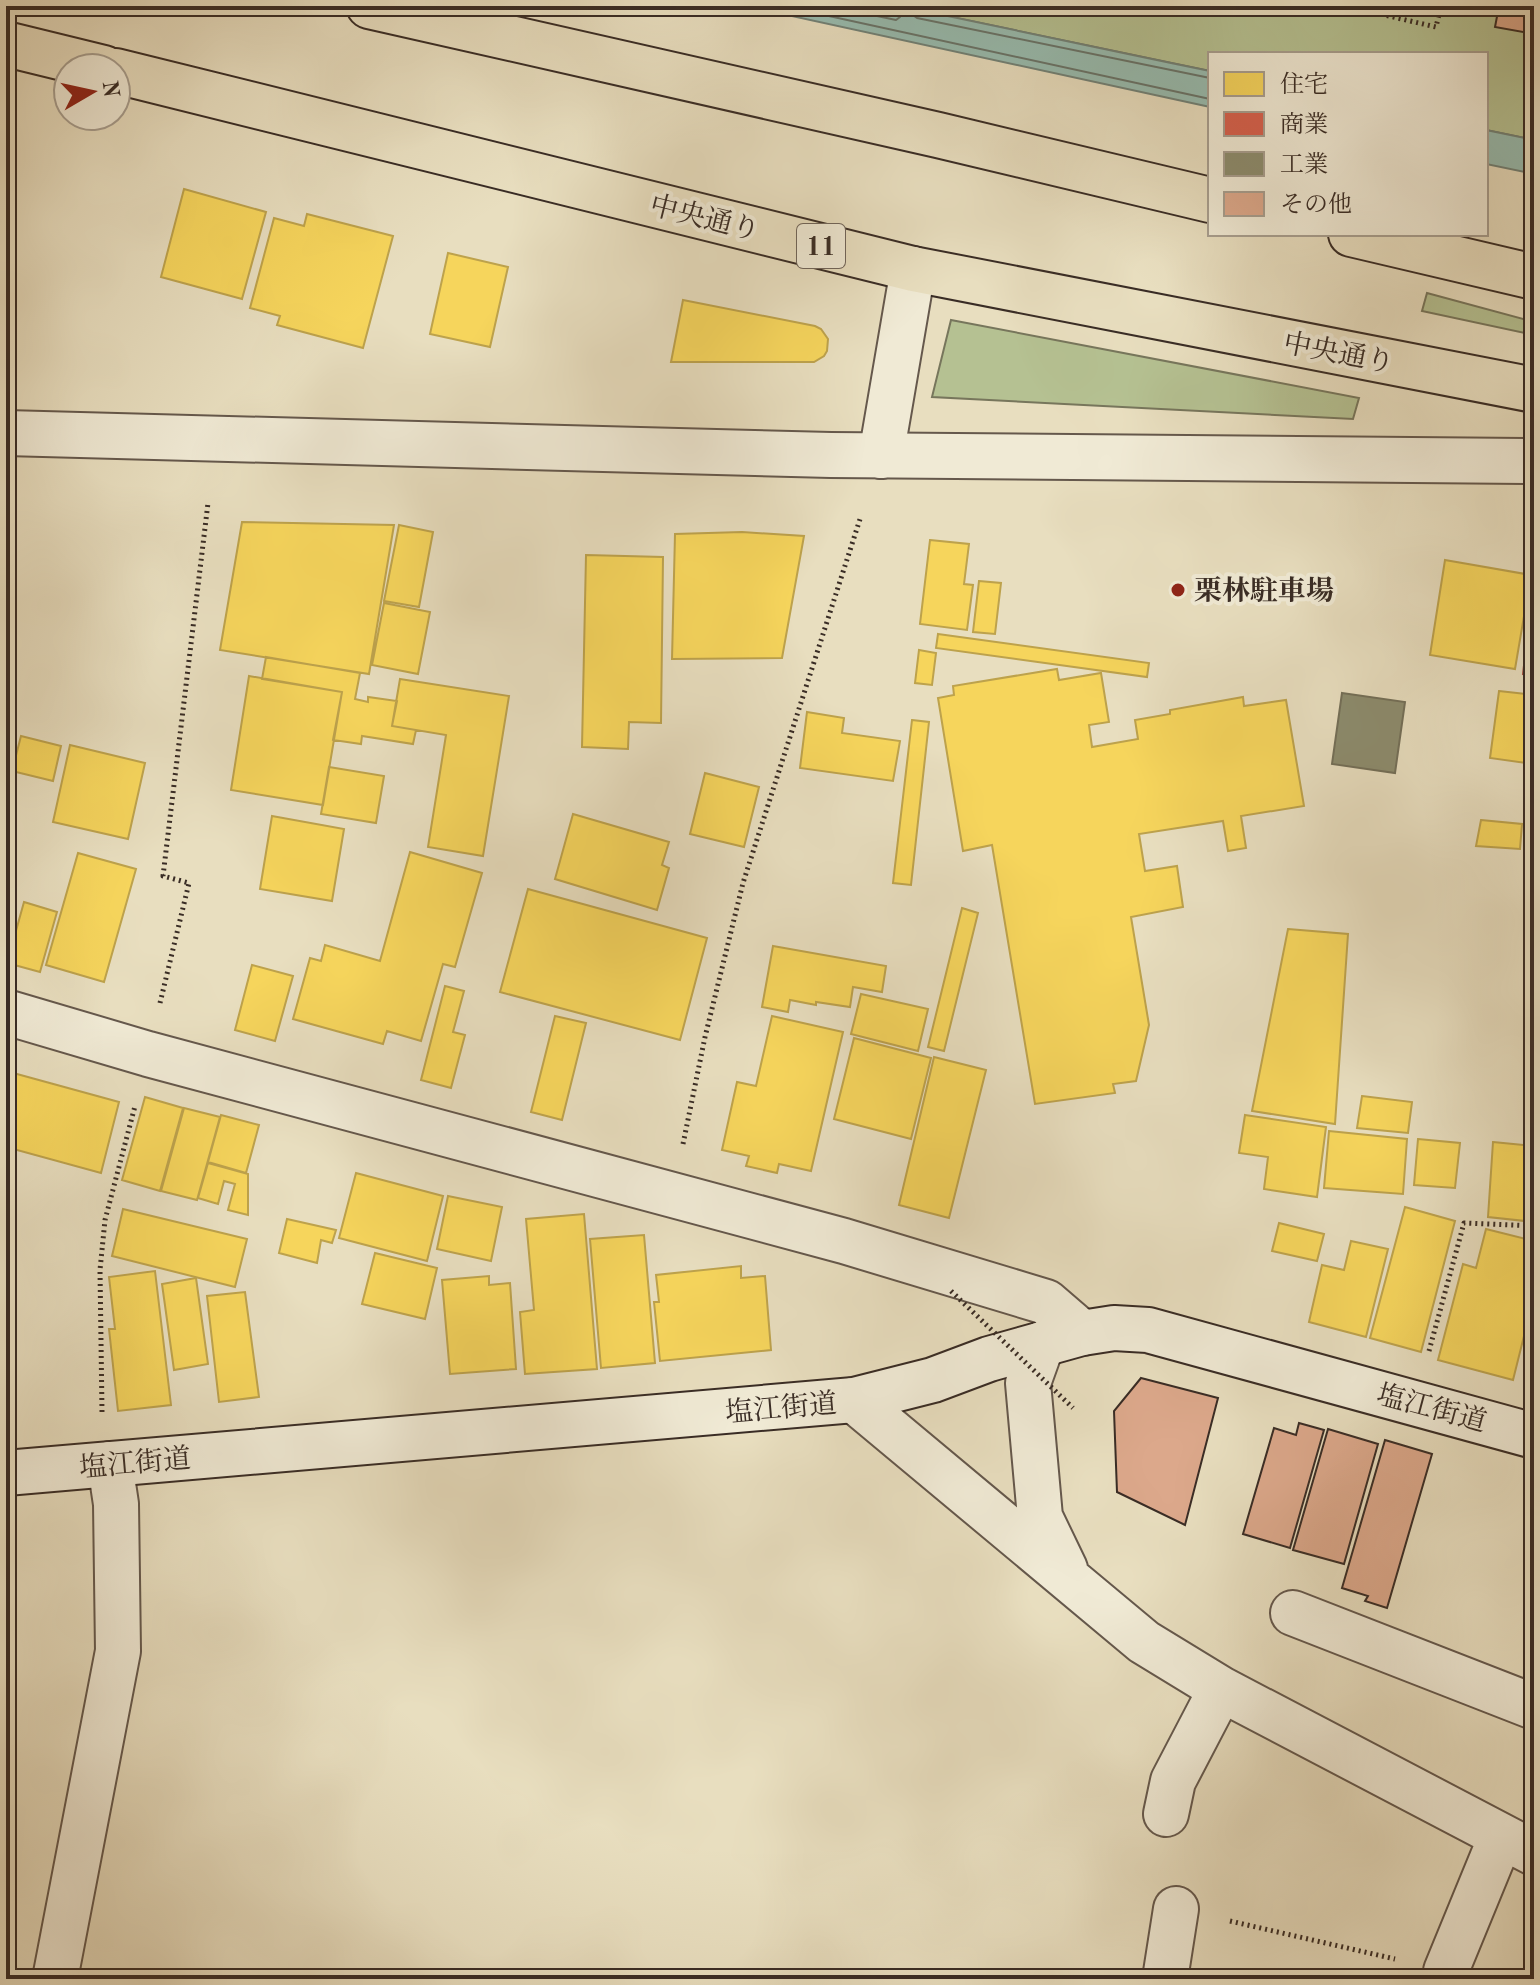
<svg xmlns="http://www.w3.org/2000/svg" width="1540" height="1985" viewBox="0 0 1540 1985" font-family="'Old Standard TT','Noto Serif JP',serif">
<rect width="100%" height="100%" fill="#e8debf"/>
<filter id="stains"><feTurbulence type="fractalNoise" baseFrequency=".0025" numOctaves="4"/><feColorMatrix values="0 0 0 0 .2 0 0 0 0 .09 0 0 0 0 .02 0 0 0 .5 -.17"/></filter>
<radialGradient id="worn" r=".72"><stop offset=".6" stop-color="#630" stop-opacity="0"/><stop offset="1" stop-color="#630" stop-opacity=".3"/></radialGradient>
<path fill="#b5c192" stroke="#77765c" stroke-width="2" d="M 899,6 L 1534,6 L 1534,140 L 1486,130 L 1486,54 L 1210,54 L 1210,71 Z
M 1427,293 L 1534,322 L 1534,335 L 1422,311 Z
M 951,320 L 1359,398 L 1353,419 L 932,397 Z"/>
<path fill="#97bcb0" stroke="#718278" stroke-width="2" d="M 746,6 L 900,6 L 1171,63 L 1210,71 L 1210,107 Z
M 1486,130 L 1534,140 L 1534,174 L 1486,164 Z"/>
<path fill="#f6d55c" stroke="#bda24c" stroke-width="2" d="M 184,189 L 266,212 L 242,299 L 161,277 Z
M 307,214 L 393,236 L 363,348 L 277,325 L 280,316 L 250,308 L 274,218 L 304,226 Z
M 448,253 L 508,267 L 490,347 L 430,334 Z
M 683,300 L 815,326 L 821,329 L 828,339 L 827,351 L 824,356 L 814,362 L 671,362 Z
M 242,522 L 394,525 L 369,674 L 220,650 Z
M 399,525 L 433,532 L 419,607 L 384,601 Z
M 742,532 L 804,536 L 782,658 L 672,659 L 675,534 Z
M 930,540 L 969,544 L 964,584 L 973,585 L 967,630 L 920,624 Z
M 586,555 L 663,557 L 661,723 L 629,722 L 628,749 L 582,747 Z
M 1445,560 L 1531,575 L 1515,669 L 1430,655 Z
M 979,581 L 1001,583 L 995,634 L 973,632 Z
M 384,603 L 430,612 L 418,674 L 372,665 Z
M 938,634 L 1149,663 L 1147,677 L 936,648 Z
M 919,650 L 936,653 L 932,685 L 915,683 Z
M 266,657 L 360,673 L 355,699 L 368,702 L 368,697 L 397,701 L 392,726 L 416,730 L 413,744 L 362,736 L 361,744 L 333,740 L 342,692 L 262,679 Z
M 1057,669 L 1059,680 L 1101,673 L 1109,722 L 1089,725 L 1092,747 L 1138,739 L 1135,720 L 1170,714 L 1170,710 L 1243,697 L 1244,706 L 1286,700 L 1304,806 L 1241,816 L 1246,848 L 1228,851 L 1223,821 L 1139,834 L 1145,871 L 1177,866 L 1183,907 L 1131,917 L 1149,1025 L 1136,1081 L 1113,1084 L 1115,1093 L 1035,1104 L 992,845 L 963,851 L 938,698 L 954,695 L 953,686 Z
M 249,676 L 342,692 L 323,805 L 231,790 Z
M 400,679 L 509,696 L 483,856 L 428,847 L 446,735 L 392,726 Z
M 1499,691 L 1534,695 L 1534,764 L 1490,758 Z
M 807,712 L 844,718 L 842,733 L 900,741 L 893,781 L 800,768 Z
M 912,720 L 929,722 L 911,885 L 893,883 Z
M 21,736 L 61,746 L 53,781 L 12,771 Z
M 6,739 L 13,741 L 6,766 Z
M 70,745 L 145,763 L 128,839 L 53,822 Z
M 329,767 L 384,776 L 376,823 L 321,814 Z
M 705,773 L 759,787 L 744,847 L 690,834 Z
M 573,814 L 669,842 L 662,865 L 669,868 L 657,910 L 555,879 Z
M 272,816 L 344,829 L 332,901 L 260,889 Z
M 1481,820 L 1522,824 L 1520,849 L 1476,846 Z
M 410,852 L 482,873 L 455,967 L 443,964 L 421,1041 L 387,1031 L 383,1044 L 293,1019 L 310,958 L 321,961 L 325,945 L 380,961 Z
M 78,853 L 136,869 L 104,982 L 46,965 Z
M 528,889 L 707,938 L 680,1040 L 500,992 Z
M 24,902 L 57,912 L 40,972 L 7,963 Z
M 962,908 L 978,913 L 944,1051 L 928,1047 Z
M 1288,929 L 1348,934 L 1335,1124 L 1252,1111 Z
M 773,946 L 886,966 L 882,992 L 853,987 L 850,1007 L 816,1002 L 816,1005 L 790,1000 L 788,1012 L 762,1007 Z
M 252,965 L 293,976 L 275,1041 L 235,1030 Z
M 445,986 L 464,991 L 453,1032 L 465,1035 L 451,1088 L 421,1080 Z
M 861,994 L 928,1009 L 918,1051 L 851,1034 Z
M 555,1016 L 586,1023 L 562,1120 L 531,1112 Z
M 772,1016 L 843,1032 L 811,1171 L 779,1164 L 777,1173 L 746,1166 L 749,1156 L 722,1150 L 737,1082 L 756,1086 Z
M 854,1038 L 931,1058 L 911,1139 L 834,1119 Z
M 934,1057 L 986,1070 L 949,1218 L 899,1205 Z
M 6,1071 L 119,1102 L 101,1173 L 6,1147 Z
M 1362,1096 L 1412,1102 L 1408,1133 L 1357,1128 Z
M 145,1097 L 183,1108 L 160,1191 L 122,1180 Z
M 184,1108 L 220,1117 L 197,1200 L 161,1191 Z
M 221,1115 L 259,1125 L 246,1173 L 208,1162 Z
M 1245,1115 L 1326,1127 L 1317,1197 L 1264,1189 L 1268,1157 L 1239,1153 Z
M 1329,1131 L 1407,1139 L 1403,1194 L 1324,1188 Z
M 1418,1139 L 1460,1143 L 1455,1188 L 1414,1185 Z
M 1493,1142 L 1534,1146 L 1534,1222 L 1488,1217 Z
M 208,1163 L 248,1174 L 248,1215 L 228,1210 L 235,1184 L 224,1181 L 218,1204 L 198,1198 Z
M 356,1173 L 443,1196 L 427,1261 L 339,1238 Z
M 448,1196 L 502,1207 L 491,1261 L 437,1249 Z
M 1405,1207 L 1455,1221 L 1421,1352 L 1370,1338 Z
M 123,1209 L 247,1239 L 235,1287 L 112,1256 Z
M 584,1214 L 597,1369 L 525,1374 L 520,1312 L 534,1310 L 526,1219 Z
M 287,1219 L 336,1230 L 332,1243 L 321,1240 L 317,1263 L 279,1253 Z
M 1279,1223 L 1324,1234 L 1317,1261 L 1272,1251 Z
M 1486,1229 L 1534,1241 L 1534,1324 L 1532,1330 L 1526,1328 L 1513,1380 L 1438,1360 L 1463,1264 L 1476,1268 Z
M 644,1235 L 655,1363 L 601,1368 L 590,1239 Z
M 1351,1241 L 1388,1249 L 1366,1337 L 1309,1322 L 1322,1265 L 1344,1270 Z
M 375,1253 L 437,1268 L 425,1319 L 362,1304 Z
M 741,1266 L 741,1278 L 765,1276 L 771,1350 L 660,1361 L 654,1302 L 659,1302 L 656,1275 Z
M 155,1271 L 171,1405 L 118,1411 L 109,1329 L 115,1329 L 109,1277 Z
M 489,1276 L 489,1285 L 510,1283 L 516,1369 L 450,1374 L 442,1280 Z
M 196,1278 L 208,1364 L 174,1370 L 162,1284 Z
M 245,1292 L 259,1397 L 219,1402 L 207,1296 Z"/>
<path fill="#d6604d" stroke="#a75041" stroke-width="2" d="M 1534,577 L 1534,675 L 1523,674 Z"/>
<path fill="#8c8c6e" stroke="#736f58" stroke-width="2" d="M 1342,693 L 1405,702 L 1395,773 L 1332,764 Z"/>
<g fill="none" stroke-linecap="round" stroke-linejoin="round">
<path stroke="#68746a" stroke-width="2" d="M 783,6 L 1210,99
M 830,6 L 896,20 L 900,17 L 899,6
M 909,6 L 910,13 L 917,18 L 1210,78"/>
</g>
<path fill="#dca88b" stroke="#392c25" stroke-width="2" d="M 1499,6 L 1534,6 L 1534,34 L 1495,27 Z
M 1141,1378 L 1218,1398 L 1185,1525 L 1117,1492 L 1114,1411 Z
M 1299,1423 L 1324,1430 L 1290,1548 L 1243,1534 L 1274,1428 L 1296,1435 Z
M 1328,1429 L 1378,1444 L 1344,1564 L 1293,1550 Z
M 1385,1440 L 1432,1454 L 1387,1608 L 1365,1601 L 1368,1596 L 1342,1588 Z"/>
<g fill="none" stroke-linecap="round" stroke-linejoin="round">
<defs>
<path id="minor" d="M 881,456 L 913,269
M 1042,1344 L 1028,1383 L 1040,1517 L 1065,1569
M 854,1400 L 1144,1642 L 1221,1689 L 1534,1853
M 1293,1613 L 1534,1707
M 1166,1814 L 1173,1781 L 1221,1689
M 1446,1971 L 1501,1837
M 55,1979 L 118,1651 L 116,1504 L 110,1464
M 1165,1979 L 1176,1909"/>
<path id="tertiary" d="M 6,433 L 831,455 L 1534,461
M 6,1012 L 148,1054 L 844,1241 L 1046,1302 L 1082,1333"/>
<path id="secondary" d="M 6,1473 L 854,1400 L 933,1380 L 989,1359 L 1082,1333 L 1114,1328 L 1148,1330 L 1534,1436"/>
<path id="trunk" d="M 369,6 L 938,135 L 1210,200
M 6,44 L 104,68
M 116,71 L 913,269 L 1534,390
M 1351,234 L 1534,277"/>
</defs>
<use href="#minor" stroke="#65584c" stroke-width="48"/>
<use href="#tertiary" stroke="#65584c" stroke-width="48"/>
<use href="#secondary" stroke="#392c25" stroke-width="48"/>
<use href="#trunk" stroke="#392c25" stroke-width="48"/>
<path stroke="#392c25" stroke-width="5" stroke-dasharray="2 4" stroke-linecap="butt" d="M 1346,6 L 1436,27 L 1441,6
M 160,1003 L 189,883 L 163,876 L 208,503
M 683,1144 L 705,1037 L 743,883 L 861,516
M 1429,1351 L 1464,1223 L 1534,1226
M 102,1412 L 100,1270 L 105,1220 L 135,1106
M 1230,1921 L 1395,1959"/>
<use href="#minor" stroke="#f0ead5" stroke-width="44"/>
<use href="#tertiary" stroke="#f0ead5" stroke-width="44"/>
<use href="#secondary" stroke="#f0ead5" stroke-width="44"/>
<use href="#trunk" stroke="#e8debf" stroke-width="44"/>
<path stroke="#392c25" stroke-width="5" stroke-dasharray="2 4" stroke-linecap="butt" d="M 951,1291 L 1073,1408"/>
</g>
<circle fill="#8f2418" stroke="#f0ead5" stroke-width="3" cx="1178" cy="590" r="8"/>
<g text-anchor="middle" stroke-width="8" stroke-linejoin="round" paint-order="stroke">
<rect fill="#f0ead5" stroke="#70655a" stroke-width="2" x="797" y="224" width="48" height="44" rx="6"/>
<g font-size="26" font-weight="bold" fill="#392c25">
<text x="821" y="255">11</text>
</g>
<g font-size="28" fill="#392c25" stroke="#f0ead5">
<text transform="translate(705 217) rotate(14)" y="10">中央通り</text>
<text transform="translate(1339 352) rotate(11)" y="10">中央通り</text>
<text transform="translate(781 1407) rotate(-5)" y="10">塩江街道</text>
<text transform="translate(1432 1407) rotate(15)" y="10">塩江街道</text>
<text transform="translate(135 1462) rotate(-5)" y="10">塩江街道</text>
</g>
<g font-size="28" font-weight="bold" fill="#392c25" stroke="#f0ead5" text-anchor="start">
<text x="1194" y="600">栗林駐車場</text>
</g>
</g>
<rect width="1540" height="1985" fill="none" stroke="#e8debf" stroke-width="32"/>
<rect x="8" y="8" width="1524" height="1969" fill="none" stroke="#392c25" stroke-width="4"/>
<rect x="16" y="16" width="1508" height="1953" fill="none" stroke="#392c25" stroke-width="2"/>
<rect x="1208" y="52" width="280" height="184" fill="#f0ead5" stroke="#a79e8f" stroke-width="2"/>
<rect x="1224" y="72" width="40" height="24" fill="#f6d55c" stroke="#a79e8f" stroke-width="2"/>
<text x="1280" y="92" font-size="24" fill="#392c25">住宅</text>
<rect x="1224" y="112" width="40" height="24" fill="#d6604d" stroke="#a79e8f" stroke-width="2"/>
<text x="1280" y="132" font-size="24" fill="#392c25">商業</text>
<rect x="1224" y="152" width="40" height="24" fill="#8c8c6e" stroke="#a79e8f" stroke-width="2"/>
<text x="1280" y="172" font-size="24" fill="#392c25">工業</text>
<rect x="1224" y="192" width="40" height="24" fill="#dca88b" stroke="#a79e8f" stroke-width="2"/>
<text x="1280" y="212" font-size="24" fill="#392c25">その他</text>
<g transform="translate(92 92) rotate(81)"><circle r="38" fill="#f0ead5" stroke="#a79e8f" stroke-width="2"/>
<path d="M0-6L14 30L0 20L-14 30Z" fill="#8f2418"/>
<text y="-12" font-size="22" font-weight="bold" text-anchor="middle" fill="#392c25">N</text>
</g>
<rect width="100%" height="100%" filter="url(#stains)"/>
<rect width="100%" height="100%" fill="url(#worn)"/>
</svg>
